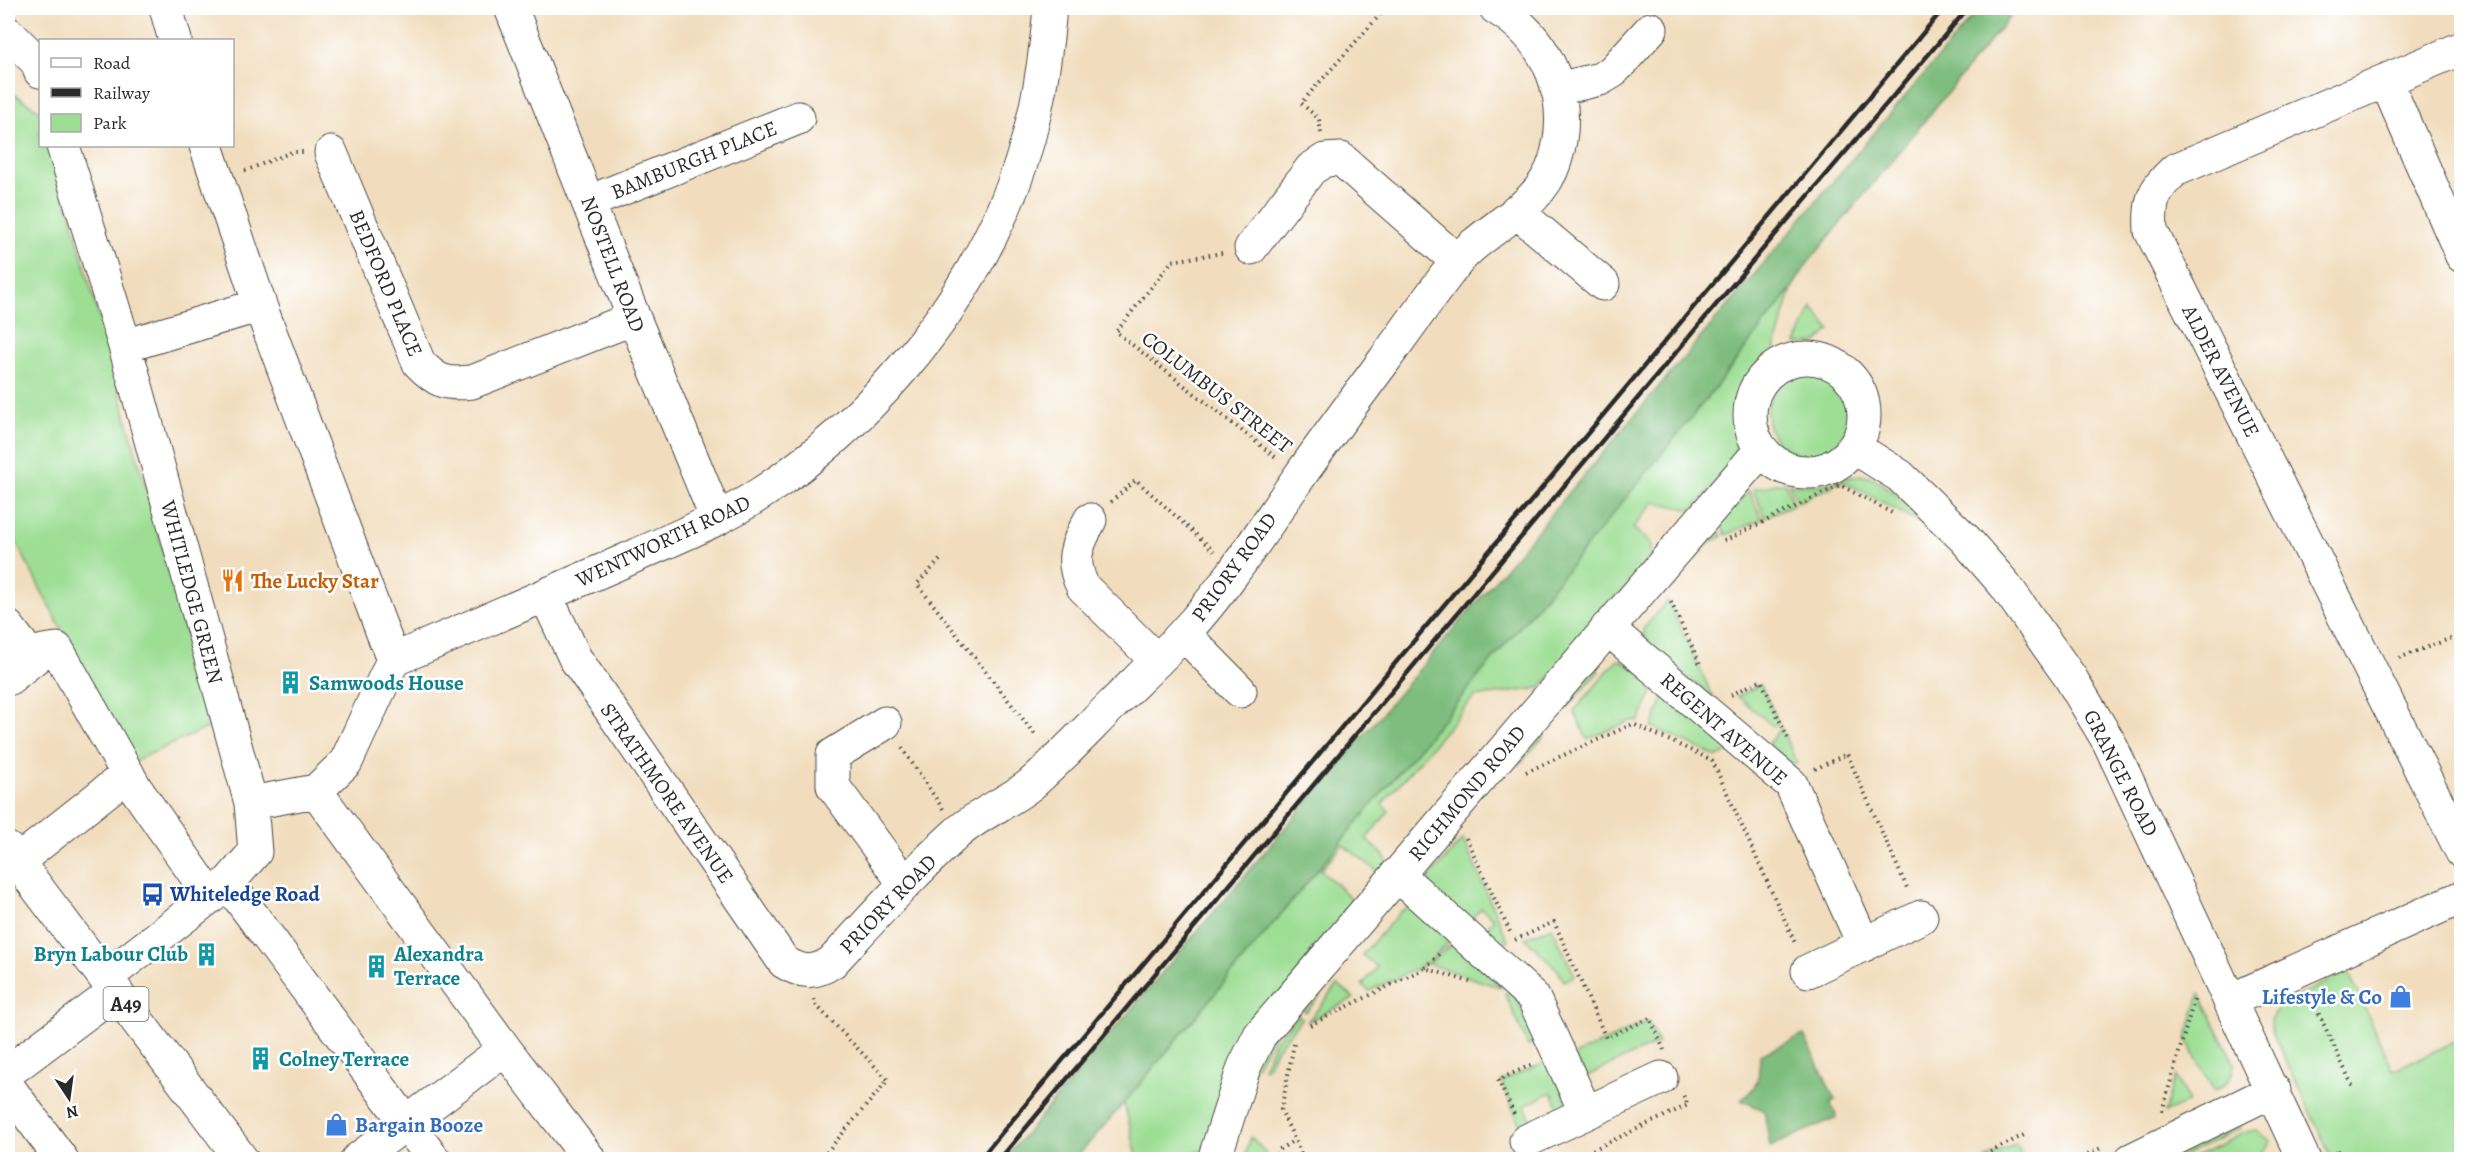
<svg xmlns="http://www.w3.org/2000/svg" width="2469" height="1167" viewBox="0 0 2469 1167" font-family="Alegreya,serif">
<rect width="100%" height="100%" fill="#fff"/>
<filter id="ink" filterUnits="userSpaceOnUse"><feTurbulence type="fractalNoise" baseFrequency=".0167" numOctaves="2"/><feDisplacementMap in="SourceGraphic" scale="12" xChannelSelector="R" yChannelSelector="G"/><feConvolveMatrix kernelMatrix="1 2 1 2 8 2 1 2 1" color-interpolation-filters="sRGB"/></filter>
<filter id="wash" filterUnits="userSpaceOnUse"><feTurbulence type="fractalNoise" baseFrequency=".008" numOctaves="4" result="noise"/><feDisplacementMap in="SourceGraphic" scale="24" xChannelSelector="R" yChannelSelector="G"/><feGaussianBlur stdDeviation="1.35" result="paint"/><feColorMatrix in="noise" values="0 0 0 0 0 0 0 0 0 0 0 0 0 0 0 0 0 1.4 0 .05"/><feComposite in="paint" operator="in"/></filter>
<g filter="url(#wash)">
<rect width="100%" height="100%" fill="#f1ddbd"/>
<path fill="#9dde94" stroke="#648460" stroke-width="1.5" d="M 8,90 L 40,111 L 40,146 L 52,146 L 211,726 L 130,763 L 8,526 Z
M 1792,288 L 1774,350 L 1759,363 L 1744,384 L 1737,403 L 1736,419 L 1738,434 L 1733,461 L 1693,510 L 1654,502 L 1633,528 L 1651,543 L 1651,558 L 1540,688 L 1474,697 L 1382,804 L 1389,811 L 1366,839 L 1383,854 L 1389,864 L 1380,873 L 1343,845 L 1321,870 L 1355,902 L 1205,1150 L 1169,1159 L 1138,1159 L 1124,1103 L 1528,617 L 1707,398 Z
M 1812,307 L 1830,330 L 1816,343 L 1796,344 Z
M1767 414a42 42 0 1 1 84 0a42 42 0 1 1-84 0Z
M 1861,475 L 1876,479 L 1927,521 L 1924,525 L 1845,482 L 1836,483 L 1835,481 Z
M 1785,482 L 1794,504 L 1765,517 L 1753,489 Z
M 1831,483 L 1833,486 L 1798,502 L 1789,484 L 1814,485 Z
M 1749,491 L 1762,519 L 1726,535 L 1720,521 Z
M 1717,526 L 1722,537 L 1709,543 L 1695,559 L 1691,556 Z
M 1668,601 L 1715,701 L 1645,641 L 1643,629 Z
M 1620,660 L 1653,680 L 1653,690 L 1639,721 L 1631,721 L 1587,739 L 1574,711 L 1616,661 Z
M 1595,668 L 1599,671 L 1563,712 L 1564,703 Z
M 1761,685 L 1779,724 L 1773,726 L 1737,696 Z
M 1669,695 L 1734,750 L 1717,757 L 1652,727 L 1663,698 Z
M 1781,728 L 1797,763 L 1792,765 L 1767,745 Z
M 1542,731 L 1544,736 L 1519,765 L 1517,758 Z
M 1463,839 L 1508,941 L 1497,944 L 1481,934 L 1494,919 L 1481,908 L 1468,923 L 1431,889 L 1428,879 Z
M 1410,907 L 1452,939 L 1426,964 L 1369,991 L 1362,985 L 1377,967 L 1362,955 L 1401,911 Z
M 1552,927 L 1575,976 L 1564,981 L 1557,969 L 1525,938 Z
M 1455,941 L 1502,988 L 1429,964 Z
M 2348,971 L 2393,1070 L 2461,1039 L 2461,1157 L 2456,1160 L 2332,1159 L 2272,1031 L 2271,1018 L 2279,1006 Z
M 1328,980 L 1333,981 L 1306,1012 L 1303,1009 Z
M 1338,985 L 1354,998 L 1307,1022 Z
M 1512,992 L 1538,1038 L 1528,1046 L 1505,993 Z
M 2200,994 L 2234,1063 C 2233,1078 2227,1084 2214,1091 L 2186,1039 Z
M 1298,1015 L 1302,1018 L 1276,1050 L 1267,1068 L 1263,1068 L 1275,1041 Z
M 1648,1021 L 1658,1043 L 1585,1077 L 1575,1055 Z
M 1549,1061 L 1567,1099 L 1565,1109 L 1560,1111 L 1552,1092 L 1525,1105 L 1532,1123 L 1521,1128 L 1501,1081 Z
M 2175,1076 L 2189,1102 L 2164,1113 Z
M 2239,1123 L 2241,1128 L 2178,1158 L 2176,1154 Z
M 2256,1131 L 2271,1141 L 2258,1159 L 2190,1159 L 2244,1133 Z
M 1251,1137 L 1266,1153 L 1262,1156 L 1265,1159 L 1244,1159 Z
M 2016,1144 L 2024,1159 L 1984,1159 Z"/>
<path fill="#7ebd7e" stroke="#547454" stroke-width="1.5" d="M 1980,8 L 2017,8 L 1807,264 L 1792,288 L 1707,398 L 1581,553 L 1124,1103 L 1075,1159 L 1010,1159 L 1007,1156 Z
M 1804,1035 L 1835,1100 L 1830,1103 L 1837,1117 L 1770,1147 L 1764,1110 L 1741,1100 C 1760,1085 1759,1078 1760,1055 Z"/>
</g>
<g filter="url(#ink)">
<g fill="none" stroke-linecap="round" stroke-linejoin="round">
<defs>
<path id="minor" d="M 166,8 L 175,40
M 511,8 L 634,318 L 717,519
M 9,34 L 39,64 L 40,71
M 2462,48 L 2175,170 C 2153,190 2149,201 2151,231 L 2462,852
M 2386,81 L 2462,256
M 1557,89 L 1600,79 L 1612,72 L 1651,29
M 63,146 L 125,346 L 251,803 L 255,852 L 228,883 L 105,978
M 206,146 L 261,308 L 393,660
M 331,153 L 419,363 C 437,382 446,385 472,382 L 634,318
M 589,202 L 798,118
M 1516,211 L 1603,284
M 1251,248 L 1311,169 L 1325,160 L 1341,159 L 1457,261
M 125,346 L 260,305
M1750 415a57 57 0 1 1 114 0a57 57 0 1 1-114 0Z
M 1854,447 L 1900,476 L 1965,539 L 2005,585 L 2070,677 L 2109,742 L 2304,1160
M 1090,520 C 1077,545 1069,559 1083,587 L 1157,661
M 546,596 L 575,658 L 784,962 C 802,973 814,974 832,962 C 872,919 912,874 956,834 C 978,814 1007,803 1030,785 C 1059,760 1085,732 1112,705 C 1136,681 1161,658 1184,633 C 1227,587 1261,532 1297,480 C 1325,440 1354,401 1383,362 C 1407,329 1430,296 1455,264 C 1484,227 1540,210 1555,161 C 1574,100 1550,40 1496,8
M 8,627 L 32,658
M 1607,628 L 1791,784 L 1864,945
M 1184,634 L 1240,691
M 8,679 L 43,651 L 57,649 L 136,789 L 211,897
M 885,723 L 833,755 L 833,786 L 905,884
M 316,791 L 505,1049 L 590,1160
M 251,803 L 316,791 L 346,762 L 393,660 C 471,627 549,594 626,560 C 672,539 719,521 760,494 C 864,427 953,323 1003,210 C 1032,146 1044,77 1050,8
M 17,862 L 128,774
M 1397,874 L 1533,997 L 1586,1113
M 228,883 L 434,1160
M 1808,971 L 1921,917
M 2231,1000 L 2462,897
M 8,1072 L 116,991
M 8,1087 L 62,1160
M 1526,1141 L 1661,1078
M 357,1160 L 505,1049
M 1214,1160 L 1244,1067 L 1260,1035 L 1761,450
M 2131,1160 L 2274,1090"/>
<path id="major" d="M 8,849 L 242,1160"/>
</defs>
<use href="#minor" stroke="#494641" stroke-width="35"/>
<use href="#major" stroke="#494641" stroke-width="35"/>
<path stroke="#494641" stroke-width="4" stroke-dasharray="1.5 4.5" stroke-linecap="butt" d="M 1321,133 L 1319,119 L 1301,103 L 1386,8
M 245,171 L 292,152 L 303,152
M 1222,253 L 1172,261 L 1116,332 L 1278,459
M 1111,502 L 1136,480 L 1214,551
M 1724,541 L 1840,485 L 1892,513
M 940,560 L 917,584 L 1037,737
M 1671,602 L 1701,666
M 2399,658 L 2462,634
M 1731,695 L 1761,680 L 1789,741
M 902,748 L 943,809
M 1815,769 L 1847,754 L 1908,890
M 1526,772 L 1633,724 L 1712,760 L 1796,945
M 1466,838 L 1511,934
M 1515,940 L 1554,922 L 1606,1038 L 1650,1018 L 1664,1050
M 1425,968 L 1439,954
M 2311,997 L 2353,1087
M 814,999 L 815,1004 L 888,1080 L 820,1160
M 1310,1025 L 1425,968 L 1470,982
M 1294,1044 L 1281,1110 L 1304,1160
M 2162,1111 L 2195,997
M 1514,1114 L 1498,1080 L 1531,1065
M 2337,1150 L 2341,1160
M 1275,1160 L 1278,1150 L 1295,1140
M 1571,1160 L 1688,1105 L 1683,1095
M 1974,1160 L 2024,1135
M 2077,1160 L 2103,1147"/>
<use href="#minor" stroke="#fff" stroke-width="33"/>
<use href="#major" stroke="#fff" stroke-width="33"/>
<path stroke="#2b2b2b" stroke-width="4.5" d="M 979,1160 L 1944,8
M 999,1160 L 1746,269 L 1968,8"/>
</g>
</g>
<defs>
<symbol id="restaurant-bare" viewBox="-9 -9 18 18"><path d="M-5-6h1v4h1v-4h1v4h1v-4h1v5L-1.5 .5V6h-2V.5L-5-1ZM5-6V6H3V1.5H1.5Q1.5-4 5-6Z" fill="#e8710a" stroke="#fff" stroke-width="2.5" paint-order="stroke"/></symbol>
<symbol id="building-bare" viewBox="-9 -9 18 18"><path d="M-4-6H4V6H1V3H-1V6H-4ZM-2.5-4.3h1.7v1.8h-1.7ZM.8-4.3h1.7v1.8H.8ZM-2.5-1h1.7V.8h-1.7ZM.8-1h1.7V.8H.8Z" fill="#0f9aa8" stroke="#fff" stroke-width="2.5" paint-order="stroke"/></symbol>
<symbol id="bus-bare" viewBox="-9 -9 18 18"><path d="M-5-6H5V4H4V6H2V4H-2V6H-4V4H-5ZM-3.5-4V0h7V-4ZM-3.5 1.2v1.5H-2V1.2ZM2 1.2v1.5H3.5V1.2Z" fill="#1a4fb4" stroke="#fff" stroke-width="2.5" paint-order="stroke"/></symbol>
<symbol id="shop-bare" viewBox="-9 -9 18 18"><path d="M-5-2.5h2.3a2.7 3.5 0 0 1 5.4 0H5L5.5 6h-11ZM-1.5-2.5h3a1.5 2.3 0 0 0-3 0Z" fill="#3f7fe0" stroke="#fff" stroke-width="2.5" paint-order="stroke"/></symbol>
</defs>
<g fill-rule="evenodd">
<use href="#restaurant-bare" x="216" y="564" width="33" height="33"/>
<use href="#building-bare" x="274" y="666" width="33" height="33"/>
<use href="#bus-bare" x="136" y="878" width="33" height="33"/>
<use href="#building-bare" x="190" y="938" width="33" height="33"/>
<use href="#building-bare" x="360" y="950" width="33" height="33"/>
<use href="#shop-bare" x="2384" y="980" width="33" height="33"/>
<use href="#building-bare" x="244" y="1042" width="33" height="33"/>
<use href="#shop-bare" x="320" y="1108" width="33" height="33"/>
</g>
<g text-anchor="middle" stroke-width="5" stroke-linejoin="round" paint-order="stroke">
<rect fill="#fff" stroke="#6b6b6b" stroke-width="1.5" x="103.5" y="987" width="45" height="34" rx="4.5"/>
<g font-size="20" font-weight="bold" fill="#2b2b2b">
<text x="126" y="1011">A49</text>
</g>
<g font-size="21" fill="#2b2b2b" stroke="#fff">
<text transform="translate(694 160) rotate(-22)" y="7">BAMBURGH PLACE</text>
<text transform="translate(613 264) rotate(69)" y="7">NOSTELL ROAD</text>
<text transform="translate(386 283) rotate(67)" y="7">BEDFORD PLACE</text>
<text transform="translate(2221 371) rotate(63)" y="7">ALDER AVENUE</text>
<text transform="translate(1217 392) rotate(38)" y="7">COLUMBUS STREET</text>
<text transform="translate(663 541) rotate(-25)" y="7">WENTWORTH ROAD</text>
<text transform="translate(1234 567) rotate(-54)" y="7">PRIORY ROAD</text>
<text transform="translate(192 592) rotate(75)" y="7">WHITLEDGE GREEN</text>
<text transform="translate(1724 729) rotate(41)" y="7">REGENT AVENUE</text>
<text transform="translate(2121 773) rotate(63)" y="7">GRANGE ROAD</text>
<text transform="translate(667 793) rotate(55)" y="7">STRATHMORE AVENUE</text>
<text transform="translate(1467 793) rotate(-50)" y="7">RICHMOND ROAD</text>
<text transform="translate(888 904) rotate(-46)" y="7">PRIORY ROAD</text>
</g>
<g font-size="21" font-weight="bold" fill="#c56008" stroke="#fff" text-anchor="start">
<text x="251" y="588">The Lucky Star</text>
</g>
<g font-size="21" font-weight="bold" fill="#0d838f" stroke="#fff" text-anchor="start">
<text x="309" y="690">Samwoods House</text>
<text x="188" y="961" text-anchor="end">Bryn Labour Club</text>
<text x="394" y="961">Alexandra<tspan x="394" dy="24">Terrace</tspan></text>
<text x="279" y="1066">Colney Terrace</text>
</g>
<g font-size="21" font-weight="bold" fill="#164399" stroke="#fff" text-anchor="start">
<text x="170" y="901">Whiteledge Road</text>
</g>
<g font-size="21" font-weight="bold" fill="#366cbe" stroke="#fff" text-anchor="end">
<text x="2382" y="1004">Lifestyle &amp; Co</text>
<text x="355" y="1132" text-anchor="start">Bargain Booze</text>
</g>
</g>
<rect width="2469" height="1167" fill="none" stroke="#fff" stroke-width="30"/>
<rect x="39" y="39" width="195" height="108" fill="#ffffff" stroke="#aaaaaa" stroke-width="1.5"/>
<rect x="51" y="58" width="30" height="9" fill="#ffffff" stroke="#aaaaaa" stroke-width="1.5"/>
<text x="93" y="69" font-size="18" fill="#2b2b2b">Road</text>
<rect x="51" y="88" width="30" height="9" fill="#2b2b2b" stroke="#aaaaaa" stroke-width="1.5"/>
<text x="93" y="99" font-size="18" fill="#2b2b2b">Railway</text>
<rect x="51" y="114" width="30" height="18" fill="#9dde94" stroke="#aaaaaa" stroke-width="1.5"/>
<text x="93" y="129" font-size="18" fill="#2b2b2b">Park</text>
<g transform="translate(69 1098) rotate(167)" stroke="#ffffff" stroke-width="4.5" paint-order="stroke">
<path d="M0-4.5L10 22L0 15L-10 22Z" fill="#2b2b2b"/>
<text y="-9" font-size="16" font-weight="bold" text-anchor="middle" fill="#2b2b2b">N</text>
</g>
</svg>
